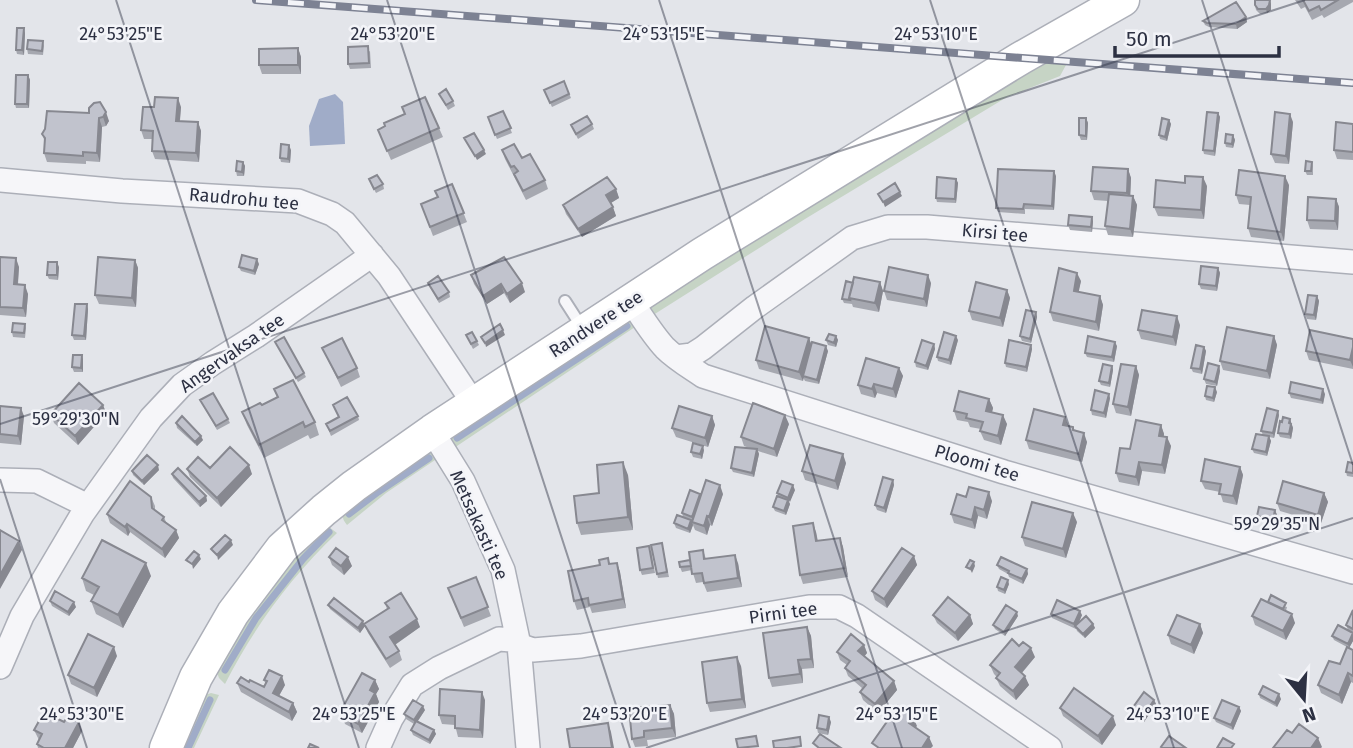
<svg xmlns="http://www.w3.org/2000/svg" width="1353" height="748" viewBox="0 0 1353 748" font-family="'Fira Sans',sans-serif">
<rect width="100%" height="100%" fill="#e3e5ea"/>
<path fill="#c6d4c5" d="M 1036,62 L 1061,63 L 1061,65 L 1066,65 L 1060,76 L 1007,97 L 805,219 L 650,317 L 648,313 L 649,305 Z
M 627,319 L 638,325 L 451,450 L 450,436 Z
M 427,451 L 433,451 L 441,456 L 386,493 L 347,525 C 342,519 342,517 345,510 Z
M 329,527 L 337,533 C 290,578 255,626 225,684 L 219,678 L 216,670 L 248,617 L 288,564 L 324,528 Z
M 211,693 L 219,695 L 194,748 L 181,748 L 205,695 Z"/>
<path fill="#a0acc8" d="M 335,94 L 343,102 L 345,144 L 310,146 L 309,126 L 319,99 Z"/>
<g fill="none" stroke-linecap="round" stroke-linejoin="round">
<path stroke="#a0acc8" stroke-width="7" d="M 457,438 L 627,326
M 349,514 L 378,492 L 429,458
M 225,670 L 256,618 L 303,559 L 329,532
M 188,748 L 210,700"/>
<defs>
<path id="lane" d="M 565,301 L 583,329"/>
<path id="street" d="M 0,180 L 122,191 L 298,201 L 332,214 L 345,223 L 389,276 L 474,404
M 631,301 C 642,317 652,334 665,348 C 676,359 690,367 703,376 L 1004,472 L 1353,572
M 676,357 L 692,355 L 703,348 L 755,307 L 852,238 L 888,227 L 927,227 L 1353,262
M 432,431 L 463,481 L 503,570 L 519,645 L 528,748
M 0,480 L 37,481 L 88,506
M 0,667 L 22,616 L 83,513 L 151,418 L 182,385 L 213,363 L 256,336 L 372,255
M 378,748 L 391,719 L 412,685 L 439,668 L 499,639 L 512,640 L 519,645 L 533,650 L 581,646 L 809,607 L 839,607 L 857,616 L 1050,748"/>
<path id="secondary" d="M 166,748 L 196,677 L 233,613 L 282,548 L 324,510 L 354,486 L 432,431 L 702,254 L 1021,58 L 1123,0"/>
</defs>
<use href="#lane" stroke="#acafb8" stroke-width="14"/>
<use href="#street" stroke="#acafb8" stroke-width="26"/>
<use href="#secondary" stroke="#acafb8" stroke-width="35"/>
<use href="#lane" stroke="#f6f6f9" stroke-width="10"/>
<use href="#street" stroke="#f6f6f9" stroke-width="23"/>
<use href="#secondary" stroke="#fff" stroke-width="32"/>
<defs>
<path id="rail" d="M 256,0 L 1353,83"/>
</defs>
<use href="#rail" stroke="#7d8293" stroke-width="8"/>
<use href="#rail" stroke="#f3f4f8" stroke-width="5" stroke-dasharray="16" stroke-linecap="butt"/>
</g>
<path fill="#a6a8b0" d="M 1270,0 L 1271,4 L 1271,10 L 1267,13 L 1260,14 L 1256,10 L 1255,5 Z
M 1295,0 L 1353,0 L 1353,2 L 1324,18 L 1322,15 L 1312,20 L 1305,7 L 1301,9 Z
M 1246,17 L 1247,22 L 1237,29 L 1209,27 L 1205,25 L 1203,21 Z
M 25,33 L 24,55 L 17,54 L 16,50 Z
M 43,41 L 44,46 L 43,55 L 28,54 L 27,49 Z
M 298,48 L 301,57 L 301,74 L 262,74 L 259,65 Z
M 370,51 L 371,68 L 350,69 L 348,64 Z
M 28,75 L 30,80 L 29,108 L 16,108 L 15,104 Z
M 564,81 L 571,98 L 552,107 L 544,90 Z
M 439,94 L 453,101 L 455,106 L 448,110 Z
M 154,107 L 181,107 L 180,121 L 198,122 L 201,131 L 199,162 L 155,159 L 152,151 L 152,139 L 144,139 L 141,130 Z
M 402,107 L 439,128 L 443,137 L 391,160 L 378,130 L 385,126 L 405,114 Z
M 89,108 L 109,121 L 106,126 L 102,127 L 100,162 L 86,161 L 86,164 L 47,162 L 44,153 L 45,142 L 42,134 L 89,113 Z
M 503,111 L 512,133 L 497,139 L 488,117 Z
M 1218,113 L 1220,117 L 1215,156 L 1204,154 L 1203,150 Z
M 1086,118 L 1088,123 L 1087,140 L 1081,140 L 1079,135 Z
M 1169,120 L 1171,124 L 1167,141 L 1160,139 L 1159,135 Z
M 1293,122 L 1289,164 L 1275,163 L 1271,154 Z
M 592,124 L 594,129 L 578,139 L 571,125 Z
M 1353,124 L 1353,160 L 1337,159 L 1334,150 Z
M 1233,135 L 1235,140 L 1233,148 L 1226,147 L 1225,143 Z
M 291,150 L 290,163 L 281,162 L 280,158 Z
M 502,150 L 522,158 L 545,180 L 548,189 L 526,200 L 505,159 Z
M 243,162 L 245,166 L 244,176 L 237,176 L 236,171 Z
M 1312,162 L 1313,166 L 1313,175 L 1307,175 L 1305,171 Z
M 1128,169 L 1131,178 L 1130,196 L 1133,196 L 1137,205 L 1133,237 L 1108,235 L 1105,226 L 1108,201 L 1094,200 L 1091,191 Z
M 1056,176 L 1054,210 L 1025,209 L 1025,214 L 998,212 L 996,208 Z
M 369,179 L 383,184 L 384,189 L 376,193 Z
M 956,179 L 958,183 L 956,203 L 937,202 L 936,198 Z
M 452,184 L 467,222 L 433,236 L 421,204 L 438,197 Z
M 1289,185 L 1284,241 L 1251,237 L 1248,228 L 1250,205 L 1239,204 L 1236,195 Z
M 1207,186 L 1204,219 L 1158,216 L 1154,207 Z
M 616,189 L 619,198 L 611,203 L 616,216 L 582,237 L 566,214 L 563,205 Z
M 1336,199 L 1339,207 L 1338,230 L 1310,229 L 1307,220 Z
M 1093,221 L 1092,232 L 1070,230 L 1068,225 Z
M 0,257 L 19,267 L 18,285 L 28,294 L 26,317 L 0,315 Z
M 135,260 L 138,268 L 136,307 L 99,304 L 95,295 Z
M 259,264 L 255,275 L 241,271 L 239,267 Z
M 59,267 L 58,280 L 49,279 L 47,275 Z
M 1218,268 L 1220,273 L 1217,291 L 1201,289 L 1199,284 Z
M 471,275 L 525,292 L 510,303 L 504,293 L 487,304 L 474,284 Z
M 1081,281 L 1078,292 L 1100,296 L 1103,305 L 1099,331 L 1053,321 L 1050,312 Z
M 880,282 L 883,291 L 879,312 L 853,307 L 852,304 L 844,303 L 842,299 L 853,283 Z
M 428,283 L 449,292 L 450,297 L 439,303 Z
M 931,283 L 927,307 L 887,300 L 884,291 Z
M 1007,290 L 1010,298 L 1003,327 L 972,320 L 969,311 Z
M 1317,296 L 1319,301 L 1316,320 L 1307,319 L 1305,314 Z
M 88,309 L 86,340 L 74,340 L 72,335 Z
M 1036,312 L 1037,317 L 1031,343 L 1022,341 L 1020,336 Z
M 25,324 L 26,328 L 25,338 L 13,337 L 12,332 Z
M 1180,325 L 1176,346 L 1141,339 L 1138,330 Z
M 466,335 L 477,341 L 479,345 L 473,349 Z
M 836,336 L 838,340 L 836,347 L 828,345 L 826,340 Z
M 1274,336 L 1277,345 L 1270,379 L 1223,370 L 1220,361 Z
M 809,338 L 811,345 L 828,351 L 819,384 L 805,381 L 803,377 L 803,381 L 759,369 L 756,360 Z
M 1353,339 L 1353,369 L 1309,360 L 1306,351 Z
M 958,340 L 951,365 L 938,361 L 937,357 Z
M 275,342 L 304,373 L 306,377 L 298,382 Z
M 934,344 L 935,349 L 928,370 L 916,367 L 915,362 Z
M 1031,345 L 1032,349 L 1027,372 L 1006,367 L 1005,363 Z
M 1117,346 L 1114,362 L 1087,357 L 1085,353 Z
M 1204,347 L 1206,351 L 1202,374 L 1193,372 L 1191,368 Z
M 322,348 L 357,368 L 360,377 L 341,387 L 326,356 Z
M 83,359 L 83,372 L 74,372 L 72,367 Z
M 1112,366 L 1113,370 L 1110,387 L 1101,385 L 1099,381 Z
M 1136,366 L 1139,375 L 1131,416 L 1116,413 L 1113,404 Z
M 1219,366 L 1220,371 L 1217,386 L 1206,384 L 1204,379 Z
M 899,368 L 903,376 L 896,398 L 877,393 L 875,398 L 861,394 L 858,385 Z
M 274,389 L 315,422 L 319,435 L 310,439 L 308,435 L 264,458 L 247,425 L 242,412 L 262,405 L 277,397 Z
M 1217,392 L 1214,402 L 1206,400 L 1205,396 Z
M 1289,393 L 1325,394 L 1323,404 L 1291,398 Z
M 1110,398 L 1106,418 L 1092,415 L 1091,410 Z
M 989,399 L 993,408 L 992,412 L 1007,424 L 1001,445 L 984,440 L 980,431 L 981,429 L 970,427 L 968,422 L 957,420 L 954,411 Z
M 200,400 L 228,419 L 230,423 L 217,430 Z
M 103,405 L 106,413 L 78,445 L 54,423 L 51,414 Z
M 333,405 L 358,416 L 359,420 L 331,436 L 326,424 L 339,417 Z
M 0,406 L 24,416 L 21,445 L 0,443 Z
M 1279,415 L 1274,438 L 1269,437 L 1271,441 L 1267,456 L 1254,453 L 1252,449 L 1263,435 L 1261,431 Z
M 712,416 L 715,425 L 708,447 L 676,437 L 672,428 Z
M 1290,419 L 1293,428 L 1291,439 L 1280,437 L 1278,433 L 1282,422 Z
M 176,423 L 203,440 L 197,446 L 177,428 Z
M 789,424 L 777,457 L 758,451 L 759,454 L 754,477 L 733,472 L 731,468 L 752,449 L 744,446 L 741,437 Z
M 1068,425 L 1073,427 L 1075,431 L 1087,442 L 1082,462 L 1029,449 L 1026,440 Z
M 1161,425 L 1164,434 L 1164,436 L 1171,446 L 1165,474 L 1142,471 L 1139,486 L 1119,482 L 1116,473 L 1130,449 Z
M 704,450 L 702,459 L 693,457 L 691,452 Z
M 846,463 L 838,490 L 805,480 L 802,471 Z
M 1353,463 L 1353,477 L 1347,476 L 1346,472 Z
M 1240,467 L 1243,475 L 1237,505 L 1223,502 L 1220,492 L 1205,489 L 1201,481 Z
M 210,468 L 252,474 L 221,507 L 190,477 L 187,469 Z
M 159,470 L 144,485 L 133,475 L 132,471 Z
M 172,474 L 206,496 L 207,501 L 200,507 L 173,478 Z
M 628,475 L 633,530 L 581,535 L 577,523 L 599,493 Z
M 893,480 L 894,485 L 886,513 L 877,510 L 875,505 Z
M 795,490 L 789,502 L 790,504 L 786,515 L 775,511 L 773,507 L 778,496 L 777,493 Z
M 1324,493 L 1328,502 L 1321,523 L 1280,511 L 1277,503 Z
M 700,494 L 701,496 L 723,494 L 712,526 L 710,525 L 707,535 L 695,530 L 691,520 L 693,525 L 690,533 L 676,528 L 674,523 L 683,517 L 682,513 Z
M 151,497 L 155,506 L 155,510 L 164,517 L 166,522 L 176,530 L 179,538 L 165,558 L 130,532 L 128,536 L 110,523 L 107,514 Z
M 966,497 L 992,501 L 987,519 L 978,516 L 975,529 L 954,523 L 951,514 Z
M 1275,510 L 1277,515 L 1275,524 L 1259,521 L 1257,516 Z
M 1077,522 L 1066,558 L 1025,546 L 1022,537 Z
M 816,532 L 818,541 L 840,538 L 843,547 L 848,577 L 803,584 L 800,575 Z
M 662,543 L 669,577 L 658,578 L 657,574 Z
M 651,550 L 655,573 L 642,575 L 640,570 Z
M 703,550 L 706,559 L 738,563 L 742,587 L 707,592 L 703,582 L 696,583 L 692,570 L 682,572 L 680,567 Z
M 914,556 L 917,565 L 887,608 L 875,600 L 872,591 Z
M 329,557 L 352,566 L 344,575 L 332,565 Z
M 608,558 L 610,564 L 617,563 L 620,572 L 626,608 L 592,613 L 590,607 L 577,610 L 574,601 L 600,565 Z
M 997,565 L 1027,569 L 1028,574 L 1023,584 L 1009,577 L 1008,574 L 999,569 Z
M 151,576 L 123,628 L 96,614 L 91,601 L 94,595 L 86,591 L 82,578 Z
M 476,577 L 491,616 L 464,627 L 448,588 Z
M 1009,584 L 1005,594 L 998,591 L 997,587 Z
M 50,601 L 76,607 L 69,616 L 52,606 Z
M 1268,602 L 1287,607 L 1286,611 L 1295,623 L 1286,640 L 1255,625 L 1252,616 Z
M 385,603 L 420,627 L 395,645 L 399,651 L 402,660 L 390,668 L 368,633 L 365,626 L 360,633 L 330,609 L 328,605 L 364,624 L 387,609 Z
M 1353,610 L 1353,641 L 1349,648 L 1353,650 L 1353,683 L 1351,682 L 1342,704 L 1321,693 L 1318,685 L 1340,664 L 1347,647 L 1334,640 L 1332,636 L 1348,630 L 1346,625 Z
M 1051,614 L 1082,615 L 1078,624 L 1093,624 L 1095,628 L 1085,638 L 1077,631 L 1076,628 L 1076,629 L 1052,618 Z
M 933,615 L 970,615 L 973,624 L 958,641 L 937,623 Z
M 1018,616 L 1005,636 L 995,629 L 993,625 Z
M 1200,624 L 1203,633 L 1194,654 L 1171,644 L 1168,635 Z
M 807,627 L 811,636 L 814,668 L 802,669 L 803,683 L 772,687 L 769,678 Z
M 864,645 L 867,653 L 864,657 L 894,681 L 897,690 L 878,713 L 863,700 L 860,692 L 862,688 L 848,676 L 845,668 L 847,665 L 840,660 L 837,652 Z
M 117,656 L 97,697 L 71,684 L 68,675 Z
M 1035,657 L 1022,673 L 1029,685 L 1016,700 L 1000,686 L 996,678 L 997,677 L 994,674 L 990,665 Z
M 741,666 L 746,708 L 710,712 L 707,703 Z
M 264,680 L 285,685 L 279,696 L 293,703 L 297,712 L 292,721 L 241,692 L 237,683 L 249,682 L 264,687 L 266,685 Z
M 375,680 L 379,689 L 376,694 L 379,702 L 362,733 L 345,724 L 342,715 L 345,709 L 344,705 Z
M 1259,694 L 1281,699 L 1277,707 L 1260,698 Z
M 485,700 L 483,738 L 458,737 L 455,725 L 442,724 L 439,715 Z
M 1154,700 L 1156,704 L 1144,722 L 1133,715 L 1131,710 Z
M 670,705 L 674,714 L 676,737 L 647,740 L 648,746 L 635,747 L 632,739 Z
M 1239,707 L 1241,711 L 1233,730 L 1216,722 L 1214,718 Z
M 1060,708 L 1116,725 L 1102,745 L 1063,716 Z
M 425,710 L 418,721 L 434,730 L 436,734 L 430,744 L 413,735 L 411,730 L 414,724 L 406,719 L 404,714 Z
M 64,722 L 79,722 L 82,731 L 73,748 L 38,748 L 37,744 L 39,740 L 34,730 Z
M 831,722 L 828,735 L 818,733 L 817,728 Z"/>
<path fill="#878890" d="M 1270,0 L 1271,4 L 1271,10 L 1267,13 L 1266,9 Z
M 1246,17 L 1247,22 L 1237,29 L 1236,24 Z
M 24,28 L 25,33 L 24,55 L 22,50 Z
M 298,48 L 301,57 L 301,74 L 298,65 Z
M 28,75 L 30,80 L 29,108 L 27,104 Z
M 178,98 L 181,107 L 179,129 L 176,121 Z
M 106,112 L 109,121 L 106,126 L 103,117 Z
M 1218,113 L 1220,117 L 1215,156 L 1214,151 Z
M 1290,114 L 1293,122 L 1289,164 L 1286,156 Z
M 99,118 L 102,127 L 100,162 L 97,153 Z
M 1086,118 L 1088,123 L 1087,140 L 1086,136 Z
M 1169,120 L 1171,124 L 1167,141 L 1165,137 Z
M 198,122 L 201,131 L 199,162 L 196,153 Z
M 1233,135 L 1235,140 L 1233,148 L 1232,144 Z
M 289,145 L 291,150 L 290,163 L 288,159 Z
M 484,150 L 486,154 L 477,160 L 475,156 Z
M 243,162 L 245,166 L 244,176 L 242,172 Z
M 1128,169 L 1131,178 L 1130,202 L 1127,193 Z
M 1054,171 L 1056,176 L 1054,210 L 1052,206 Z
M 1285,176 L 1289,185 L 1284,241 L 1281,232 Z
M 1203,177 L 1207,186 L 1204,219 L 1201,210 Z
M 956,179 L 958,183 L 956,203 L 955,199 Z
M 616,189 L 619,198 L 609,204 L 606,195 Z
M 900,192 L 902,196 L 885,207 L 883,202 Z
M 1133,196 L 1137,205 L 1133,237 L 1130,229 Z
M 1336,199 L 1339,207 L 1338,230 L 1335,221 Z
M 613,207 L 616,216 L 582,237 L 578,229 Z
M 1092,217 L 1093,221 L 1092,232 L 1091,227 Z
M 16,258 L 19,267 L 17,293 L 14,284 Z
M 257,259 L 259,264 L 255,275 L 254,271 Z
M 135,260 L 138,268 L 136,307 L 132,298 Z
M 57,262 L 59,267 L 58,280 L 57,275 Z
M 1218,268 L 1220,273 L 1217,291 L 1216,286 Z
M 1077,273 L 1081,281 L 1077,300 L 1074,291 Z
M 928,275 L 931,283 L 927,307 L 924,299 Z
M 880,282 L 883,291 L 879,312 L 875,303 Z
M 522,283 L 525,292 L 510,303 L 507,294 Z
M 501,284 L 504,293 L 487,304 L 483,296 Z
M 25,285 L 28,294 L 26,317 L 23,308 Z
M 1007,290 L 1010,298 L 1003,327 L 1000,318 Z
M 1100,296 L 1103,305 L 1099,331 L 1096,322 Z
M 1317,296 L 1319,301 L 1316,320 L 1314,315 Z
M 87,304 L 88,309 L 86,340 L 84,336 Z
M 1036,312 L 1037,317 L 1031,343 L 1030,339 Z
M 1177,316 L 1180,325 L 1176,346 L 1173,337 Z
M 503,330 L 505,335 L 486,347 L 485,343 Z
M 836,336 L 838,340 L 836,347 L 834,343 Z
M 956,336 L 958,340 L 951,365 L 949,360 Z
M 1274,336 L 1277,345 L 1270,379 L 1267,371 Z
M 809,338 L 812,346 L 803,381 L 799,372 Z
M 1115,342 L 1117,346 L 1114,362 L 1112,357 Z
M 934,344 L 935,349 L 928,370 L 926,366 Z
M 1031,345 L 1032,349 L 1027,372 L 1026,367 Z
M 826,346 L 828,351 L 819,384 L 817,380 Z
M 1204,347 L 1206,351 L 1202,374 L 1200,369 Z
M 1353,347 L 1353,367 L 1350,360 Z
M 82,355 L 83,359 L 83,372 L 81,368 Z
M 1112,366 L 1113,370 L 1110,387 L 1109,383 Z
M 1136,366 L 1139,375 L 1131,416 L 1128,407 Z
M 1219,366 L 1220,371 L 1217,386 L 1215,382 Z
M 899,368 L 903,376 L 896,398 L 893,389 Z
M 874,384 L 877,393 L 875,398 L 872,389 Z
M 1215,387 L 1217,392 L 1214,402 L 1213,398 Z
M 1323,389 L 1325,394 L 1323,404 L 1321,400 Z
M 1109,394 L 1110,398 L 1106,418 L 1104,413 Z
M 989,399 L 993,408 L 990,420 L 986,411 Z
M 103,405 L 106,413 L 78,445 L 75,436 Z
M 21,408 L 24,416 L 21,445 L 18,436 Z
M 1278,411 L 1279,415 L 1274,438 L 1273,433 Z
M 785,415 L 789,424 L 777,457 L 774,449 Z
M 1003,415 L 1007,424 L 1001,445 L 998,436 Z
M 712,416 L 715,425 L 708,447 L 705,438 Z
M 1065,417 L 1068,425 L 1066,434 L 1063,425 Z
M 1290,419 L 1293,428 L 1291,439 L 1289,434 Z
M 1161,425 L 1164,434 L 1162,444 L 1159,436 Z
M 1084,433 L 1087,442 L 1082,462 L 1079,454 Z
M 201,436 L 203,440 L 197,446 L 195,442 Z
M 1269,436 L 1271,441 L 1267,456 L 1266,452 Z
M 1167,437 L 1171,446 L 1165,474 L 1162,465 Z
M 703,446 L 704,450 L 702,459 L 700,454 Z
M 757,449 L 759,454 L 754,477 L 752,473 Z
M 843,454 L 846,463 L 838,490 L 835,481 Z
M 623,462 L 628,475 L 633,530 L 628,517 Z
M 1139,462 L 1142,471 L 1139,486 L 1136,477 Z
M 158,465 L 159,470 L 144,485 L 142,481 Z
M 249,465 L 252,474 L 221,507 L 217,498 Z
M 1240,467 L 1243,475 L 1237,505 L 1233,496 Z
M 893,480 L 894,485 L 886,513 L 884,508 Z
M 720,485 L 723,494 L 712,526 L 709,517 Z
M 793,485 L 795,490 L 790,502 L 788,498 Z
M 989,492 L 992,501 L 987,519 L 984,510 Z
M 1324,493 L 1328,502 L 1321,523 L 1318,515 Z
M 700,494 L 701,498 L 693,521 L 692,517 Z
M 206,496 L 207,501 L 200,507 L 199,502 Z
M 788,500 L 790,504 L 786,515 L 784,511 Z
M 975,507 L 978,516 L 975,529 L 972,520 Z
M 1275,510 L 1277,515 L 1275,524 L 1273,520 Z
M 1073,513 L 1077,522 L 1066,558 L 1063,549 Z
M 707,516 L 710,525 L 707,535 L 704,526 Z
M 691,520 L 693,525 L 690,533 L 688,529 Z
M 813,523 L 816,532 L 819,550 L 816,541 Z
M 127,524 L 130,532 L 128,536 L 125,527 Z
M 176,530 L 179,538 L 165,558 L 162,549 Z
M 840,538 L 843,547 L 848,577 L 845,568 Z
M 231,540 L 233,545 L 218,560 L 217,555 Z
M 19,541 L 22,550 L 0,589 L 0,575 Z
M 199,555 L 201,559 L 193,569 L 192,564 Z
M 735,555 L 738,563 L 742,587 L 738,578 Z
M 914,556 L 917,565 L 887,608 L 884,599 Z
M 348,557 L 352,566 L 344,575 L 341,566 Z
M 974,562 L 975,566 L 972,573 L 970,569 Z
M 146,563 L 151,576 L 123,628 L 118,615 Z
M 617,563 L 620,572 L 626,608 L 623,599 Z
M 1027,569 L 1028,574 L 1023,584 L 1022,579 Z
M 1008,580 L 1009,584 L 1005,594 L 1004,590 Z
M 74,602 L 76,607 L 69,616 L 68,612 Z
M 1080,611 L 1082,615 L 1076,629 L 1074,624 Z
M 1017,612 L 1018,616 L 1005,636 L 1004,632 Z
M 1292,614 L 1295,623 L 1286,640 L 1283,631 Z
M 970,615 L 973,624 L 958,641 L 955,633 Z
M 417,619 L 420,627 L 393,646 L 390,637 Z
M 363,621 L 365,626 L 360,633 L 358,628 Z
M 1093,624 L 1095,628 L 1085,638 L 1083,634 Z
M 1200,624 L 1203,633 L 1194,654 L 1191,645 Z
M 807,627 L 811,636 L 814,668 L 811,659 Z
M 1353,633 L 1353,641 L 1349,648 L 1348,644 Z
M 864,645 L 867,653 L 861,660 L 858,651 Z
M 114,647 L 117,656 L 97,697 L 94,688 Z
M 1031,648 L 1035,657 L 1019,676 L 1015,667 Z
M 737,657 L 741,666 L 746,708 L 742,699 Z
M 798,660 L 802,669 L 803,683 L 800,674 Z
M 1348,673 L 1351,682 L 1342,704 L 1339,695 Z
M 282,676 L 285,685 L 276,701 L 273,693 Z
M 1025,676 L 1029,685 L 1016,700 L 1013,691 Z
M 375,680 L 379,689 L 376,694 L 379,702 L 362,733 L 358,724 L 370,690 Z
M 894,681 L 897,690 L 878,713 L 875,704 Z
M 482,692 L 485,700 L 483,738 L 480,730 Z
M 1279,694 L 1281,699 L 1277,707 L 1275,703 Z
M 1154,700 L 1156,704 L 1144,722 L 1142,718 Z
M 293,703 L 297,712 L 292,721 L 289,712 Z
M 670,705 L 674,714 L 676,737 L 672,728 Z
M 423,706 L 425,710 L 415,725 L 414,720 Z
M 1239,707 L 1241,711 L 1233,730 L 1231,725 Z
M 1113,716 L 1116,725 L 1102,745 L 1098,736 Z
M 829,717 L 831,722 L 828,735 L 827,730 Z
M 913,717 L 917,726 L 912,732 L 909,723 Z
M 79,722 L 82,731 L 73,748 L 65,748 Z
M 608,723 L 611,732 L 614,748 L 612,748 Z
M 434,730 L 436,734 L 430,744 L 429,740 Z
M 929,737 L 933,746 L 931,748 L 922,748 Z
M 1318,738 L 1322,747 L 1321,748 L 1311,748 Z"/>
<path fill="#c1c3cd" stroke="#878890" stroke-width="2" d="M 1255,0 L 1270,0 L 1269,5 L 1266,9 L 1258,9 L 1255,5 Z
M 1303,0 L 1338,0 L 1321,10 L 1319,6 L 1309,11 Z
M 1236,2 L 1246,17 L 1236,24 L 1207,23 L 1203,21 Z
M 17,28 L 24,28 L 22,50 L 16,50 Z
M 28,40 L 43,41 L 42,51 L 27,49 Z
M 368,46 L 369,63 L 348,64 L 348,47 Z
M 298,48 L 298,65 L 259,65 L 259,49 Z
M 16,75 L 28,75 L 27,104 L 15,104 Z
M 564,81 L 569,94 L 550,103 L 544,90 Z
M 446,89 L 453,101 L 446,105 L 439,94 Z
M 155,97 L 178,98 L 176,121 L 198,122 L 196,153 L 152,151 L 153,131 L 141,130 L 143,107 L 154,107 Z
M 425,97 L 439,128 L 387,151 L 378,130 L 385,126 L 384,123 L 405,114 L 402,107 Z
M 100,102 L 106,112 L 103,117 L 99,118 L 97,153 L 83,152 L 83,156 L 44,153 L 45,138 L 42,134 L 45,129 L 47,111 L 89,113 L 89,108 L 94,103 Z
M 503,111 L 511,128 L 495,135 L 488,117 Z
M 1207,112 L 1218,113 L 1214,151 L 1203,150 Z
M 1275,112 L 1290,114 L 1286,156 L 1271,154 Z
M 587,116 L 592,124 L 576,134 L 571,125 Z
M 1079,118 L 1086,118 L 1086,136 L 1079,135 Z
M 1162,118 L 1169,120 L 1165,137 L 1159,135 Z
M 1336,122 L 1353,124 L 1353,152 L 1334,150 Z
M 474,133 L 484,150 L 475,156 L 464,138 Z
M 1226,134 L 1233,135 L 1232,144 L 1225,143 Z
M 281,144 L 289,145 L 288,159 L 280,158 Z
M 514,144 L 522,158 L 530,154 L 545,180 L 523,191 L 514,174 L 518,171 L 514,166 L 511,167 L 502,150 Z
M 237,161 L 243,162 L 242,172 L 236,171 Z
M 1306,161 L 1312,162 L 1311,171 L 1305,171 Z
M 1093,167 L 1128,169 L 1127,193 L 1091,191 Z
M 998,169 L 1054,171 L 1052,206 L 1024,204 L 1023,209 L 996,208 Z
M 1239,170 L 1285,176 L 1281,232 L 1248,228 L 1251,197 L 1236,195 Z
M 377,175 L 383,184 L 374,189 L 369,179 Z
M 1185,176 L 1203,177 L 1201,210 L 1154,207 L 1156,180 L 1185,183 Z
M 607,177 L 616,189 L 606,195 L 613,207 L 578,229 L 563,205 Z
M 937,177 L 956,179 L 955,199 L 936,198 Z
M 895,183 L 900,192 L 883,202 L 878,194 Z
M 452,184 L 464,213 L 430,227 L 421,204 L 438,197 L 435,191 Z
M 1109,194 L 1133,196 L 1130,229 L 1105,226 Z
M 1308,197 L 1336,199 L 1335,221 L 1307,220 Z
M 1069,215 L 1092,217 L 1091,227 L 1068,225 Z
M 242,255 L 257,259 L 254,271 L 239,267 Z
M 0,257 L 16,258 L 14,284 L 25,285 L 23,308 L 0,307 Z
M 98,257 L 135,260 L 132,298 L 95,295 Z
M 504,257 L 522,283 L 507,294 L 501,284 L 483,296 L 471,275 Z
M 48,262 L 57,262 L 57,275 L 47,275 Z
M 1201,266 L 1218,268 L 1216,286 L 1199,284 Z
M 889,267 L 928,275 L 924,299 L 884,291 Z
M 1059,268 L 1077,273 L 1074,291 L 1100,296 L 1096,322 L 1050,312 Z
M 438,276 L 449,292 L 438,299 L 428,283 Z
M 854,277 L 880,282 L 875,303 L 849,298 Z
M 846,281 L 853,283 L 849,298 L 850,300 L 842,299 Z
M 976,282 L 1007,290 L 1000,318 L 969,311 Z
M 1308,295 L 1317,296 L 1314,315 L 1305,314 Z
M 75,304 L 87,304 L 84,336 L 72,335 Z
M 1026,310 L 1036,312 L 1030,339 L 1020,336 Z
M 1142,310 L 1177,316 L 1173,337 L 1138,330 Z
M 13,323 L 25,324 L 24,333 L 12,332 Z
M 500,324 L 503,330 L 485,343 L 481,337 Z
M 765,326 L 809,338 L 799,372 L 756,360 Z
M 1227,327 L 1274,336 L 1267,371 L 1220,361 Z
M 1310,330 L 1353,339 L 1353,347 L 1350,360 L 1306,351 Z
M 472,332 L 477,341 L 471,344 L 466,335 Z
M 944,332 L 956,336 L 949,360 L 937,357 Z
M 829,334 L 836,336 L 834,343 L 826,340 Z
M 1088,336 L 1115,342 L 1112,357 L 1085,353 Z
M 284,337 L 304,373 L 296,378 L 275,342 Z
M 342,338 L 357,368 L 338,378 L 322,348 Z
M 922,340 L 934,344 L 926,366 L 915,362 Z
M 1009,340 L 1031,345 L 1026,367 L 1005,363 Z
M 812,342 L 826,346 L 817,380 L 803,376 Z
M 1196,345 L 1204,347 L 1200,369 L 1191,368 Z
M 73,355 L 82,355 L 81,368 L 72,367 Z
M 866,358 L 899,368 L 893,389 L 874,384 L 872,389 L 858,385 Z
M 1208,363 L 1219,366 L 1215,382 L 1204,379 Z
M 1103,364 L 1112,366 L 1109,383 L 1099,381 Z
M 1121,364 L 1136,366 L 1128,407 L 1113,404 Z
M 293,380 L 315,422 L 305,427 L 303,422 L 259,445 L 242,412 L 260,403 L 262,405 L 278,397 L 274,389 Z
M 1291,382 L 1323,389 L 1321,400 L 1289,393 Z
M 79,383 L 103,405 L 75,436 L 51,414 Z
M 1207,386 L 1215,387 L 1213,398 L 1205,396 Z
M 1095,390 L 1109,394 L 1104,413 L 1091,410 Z
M 959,391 L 989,399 L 986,411 L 1003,415 L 998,436 L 980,431 L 983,422 L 966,418 L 967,414 L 954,411 Z
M 213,393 L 228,419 L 216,426 L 200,400 Z
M 347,397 L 358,416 L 330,431 L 326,424 L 339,417 L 333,405 Z
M 753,403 L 785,415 L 774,449 L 741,437 Z
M 0,406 L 21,408 L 18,436 L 0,434 Z
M 679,406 L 712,416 L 705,438 L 672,428 Z
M 1267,408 L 1278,411 L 1273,433 L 1261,431 Z
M 1034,409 L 1065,417 L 1063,425 L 1073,427 L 1073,430 L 1084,433 L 1079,454 L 1026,440 Z
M 182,416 L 201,436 L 195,442 L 176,423 Z
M 1283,417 L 1290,419 L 1289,423 L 1291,424 L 1289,434 L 1278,433 L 1280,421 L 1282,422 Z
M 1136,420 L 1161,425 L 1159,436 L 1167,437 L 1162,465 L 1139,462 L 1136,477 L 1116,473 L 1120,448 L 1130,449 Z
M 1256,434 L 1269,436 L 1266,452 L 1252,449 Z
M 693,443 L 703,446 L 700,454 L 691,452 Z
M 810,445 L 843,454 L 835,481 L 802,471 Z
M 230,447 L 249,465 L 217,498 L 187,469 L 198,457 L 210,468 Z
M 735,447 L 757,449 L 752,473 L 731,468 Z
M 147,455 L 158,465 L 142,481 L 132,471 Z
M 1205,459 L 1240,467 L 1233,496 L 1219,494 L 1221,484 L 1201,481 Z
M 623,462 L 628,517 L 577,523 L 574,496 L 599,493 L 597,465 Z
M 1348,462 L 1353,463 L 1353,473 L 1346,472 Z
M 178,468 L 206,496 L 199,502 L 172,474 Z
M 883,477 L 893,480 L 884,508 L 875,505 Z
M 706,480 L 720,485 L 709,517 L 707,516 L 704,526 L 692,522 Z
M 130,481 L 151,497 L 152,508 L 164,517 L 162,520 L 176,530 L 162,549 L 127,524 L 125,527 L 107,514 Z
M 782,481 L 793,485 L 788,498 L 777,493 Z
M 1283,481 L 1324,493 L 1318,515 L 1277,503 Z
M 969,487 L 989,492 L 984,510 L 975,507 L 972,520 L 951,514 L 957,494 L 966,497 Z
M 690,490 L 700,494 L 692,517 L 682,513 Z
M 777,496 L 788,500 L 784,511 L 773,507 Z
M 1032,502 L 1073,513 L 1063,549 L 1022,537 Z
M 1259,507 L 1275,510 L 1273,520 L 1257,516 Z
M 677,515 L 691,520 L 688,529 L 674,523 Z
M 813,523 L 816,541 L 840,538 L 845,568 L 800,575 L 793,526 Z
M 0,530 L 19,541 L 0,575 Z
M 225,535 L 231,540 L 217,555 L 211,549 Z
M 102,540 L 146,563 L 118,615 L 91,601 L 99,587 L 82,578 Z
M 662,543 L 667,572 L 657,574 L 651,545 Z
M 649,546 L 653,568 L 640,570 L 637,548 Z
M 336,548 L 348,557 L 341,566 L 329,557 Z
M 902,548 L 914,556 L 884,599 L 872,591 Z
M 703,550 L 704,559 L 735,555 L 738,578 L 704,583 L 702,573 L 692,574 L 689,552 Z
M 194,551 L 199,555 L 192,564 L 186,560 Z
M 1001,557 L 1027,569 L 1022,579 L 1008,573 L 1009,571 L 997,565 Z
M 608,558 L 609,564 L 617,563 L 623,599 L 589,605 L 588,598 L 574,601 L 568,571 L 600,565 L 599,560 Z
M 690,560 L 691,566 L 680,567 L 679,562 Z
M 970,560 L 974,562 L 970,569 L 966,567 Z
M 476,577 L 488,607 L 461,618 L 448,588 Z
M 1001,577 L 1008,580 L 1004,590 L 997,587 Z
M 55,591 L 74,602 L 68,612 L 50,601 Z
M 401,593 L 417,619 L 390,637 L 399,651 L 386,659 L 364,624 L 389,608 L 385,603 Z
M 1271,595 L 1286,603 L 1283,609 L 1268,602 Z
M 948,597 L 970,615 L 955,633 L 933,615 Z
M 334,598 L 363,621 L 358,628 L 328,605 Z
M 1261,599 L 1292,614 L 1283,631 L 1252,616 Z
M 1057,600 L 1080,611 L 1074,624 L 1051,614 Z
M 1006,605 L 1017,612 L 1004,632 L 993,625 Z
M 1353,610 L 1353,629 L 1346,625 Z
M 1177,615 L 1200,624 L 1191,645 L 1168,635 Z
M 1086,616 L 1093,624 L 1083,634 L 1075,626 Z
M 1338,625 L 1353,633 L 1348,644 L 1332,636 Z
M 807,627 L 811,659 L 798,660 L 800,674 L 769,678 L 763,633 Z
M 88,634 L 114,647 L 94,688 L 68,675 Z
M 851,634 L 864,645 L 858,651 L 894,681 L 875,704 L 860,692 L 866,685 L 845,668 L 850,661 L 837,652 Z
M 1012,639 L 1019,646 L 1023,642 L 1031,648 L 1015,667 L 1025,676 L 1013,691 L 996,678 L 1000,673 L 990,665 Z
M 1347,647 L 1353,650 L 1353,676 L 1348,673 L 1339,695 L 1318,685 L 1329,661 L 1340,664 Z
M 737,657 L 742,699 L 707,703 L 702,662 Z
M 269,670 L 282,676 L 273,693 L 293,703 L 289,712 L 237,683 L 241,677 L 249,682 L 250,680 L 264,687 L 267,681 L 264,680 Z
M 362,673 L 375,680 L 370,690 L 375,693 L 358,724 L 342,715 L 346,707 L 344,705 Z
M 1263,686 L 1279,694 L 1275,703 L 1259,694 Z
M 1074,688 L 1113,716 L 1098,736 L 1060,708 Z
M 440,689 L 482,692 L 480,730 L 455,728 L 455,716 L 439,715 Z
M 1144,692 L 1154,700 L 1142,718 L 1131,710 Z
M 413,700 L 423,706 L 414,720 L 404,714 Z
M 1222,700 L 1239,707 L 1231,725 L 1214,718 Z
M 670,705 L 672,728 L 644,731 L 644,737 L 632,739 L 629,708 Z
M 898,706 L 913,717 L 909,723 L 929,737 L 922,748 L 879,748 L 872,743 Z
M 44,712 L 64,722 L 68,716 L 79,722 L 65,748 L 44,748 L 37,744 L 42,734 L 34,730 Z
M 819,715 L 829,717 L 827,730 L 817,728 Z
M 416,721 L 434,730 L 429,740 L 411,730 Z
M 608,723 L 612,748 L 570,748 L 567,729 Z
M 1299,724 L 1318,738 L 1311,748 L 1273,748 L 1287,730 L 1292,733 Z
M 820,734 L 841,748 L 819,748 L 813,743 Z
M 756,736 L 758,746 L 738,748 L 736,739 Z
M 1169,736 L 1186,748 L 1163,748 L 1161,747 Z
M 800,737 L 801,746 L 787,748 L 774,748 L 773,741 Z
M 1223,738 L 1234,744 L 1231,748 L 1217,748 Z
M 310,744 L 319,748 L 308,748 Z"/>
<path fill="none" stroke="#2c3042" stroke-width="2" stroke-opacity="0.45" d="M 116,0 L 359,748M 387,0 L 630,748M 659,0 L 902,748M 930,0 L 1174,748M 1202,0 L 1353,465M 0,424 L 1305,0M 0,479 L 87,748M 646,748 L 1353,518"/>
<g text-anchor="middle" stroke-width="5" stroke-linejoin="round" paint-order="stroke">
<g font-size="18" fill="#2c3042" stroke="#f3f4f8">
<text transform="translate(244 199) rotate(5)" y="6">Raudrohu tee</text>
<text transform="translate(995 233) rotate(5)" y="6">Kirsi tee</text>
<text transform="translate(596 324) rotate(-33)" y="6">Randvere tee</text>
<text transform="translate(232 353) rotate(-35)" y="6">Angervaksa tee</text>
<text transform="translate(977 463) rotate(17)" y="6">Ploomi tee</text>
<text transform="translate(479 525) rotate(66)" y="6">Metsakasti tee</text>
<text transform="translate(783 613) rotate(-8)" y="6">Pirni tee</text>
</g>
</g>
<g font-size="18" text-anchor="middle" fill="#2c3042" stroke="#f3f4f8" stroke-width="5" stroke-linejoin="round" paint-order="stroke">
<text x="121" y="40">24°53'25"E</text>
<text x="393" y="40">24°53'20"E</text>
<text x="664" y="40">24°53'15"E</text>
<text x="936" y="40">24°53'10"E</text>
<text x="76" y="425">59°29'30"N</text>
<text x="1277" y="530">59°29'35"N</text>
<text x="82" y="720">24°53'30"E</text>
<text x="354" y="720">24°53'25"E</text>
<text x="625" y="720">24°53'20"E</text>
<text x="897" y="720">24°53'15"E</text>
<text x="1168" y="720">24°53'10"E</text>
</g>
<g transform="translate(1304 699) rotate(162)" stroke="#f3f4f8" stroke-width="5" paint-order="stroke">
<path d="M0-5L12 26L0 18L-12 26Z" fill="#2c3042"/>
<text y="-10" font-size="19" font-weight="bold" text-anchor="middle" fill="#2c3042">N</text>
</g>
<path d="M1115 46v10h164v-10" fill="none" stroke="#2c3042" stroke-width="3.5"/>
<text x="1126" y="46" font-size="21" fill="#2c3042" stroke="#f3f4f8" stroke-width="5" paint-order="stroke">50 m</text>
</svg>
